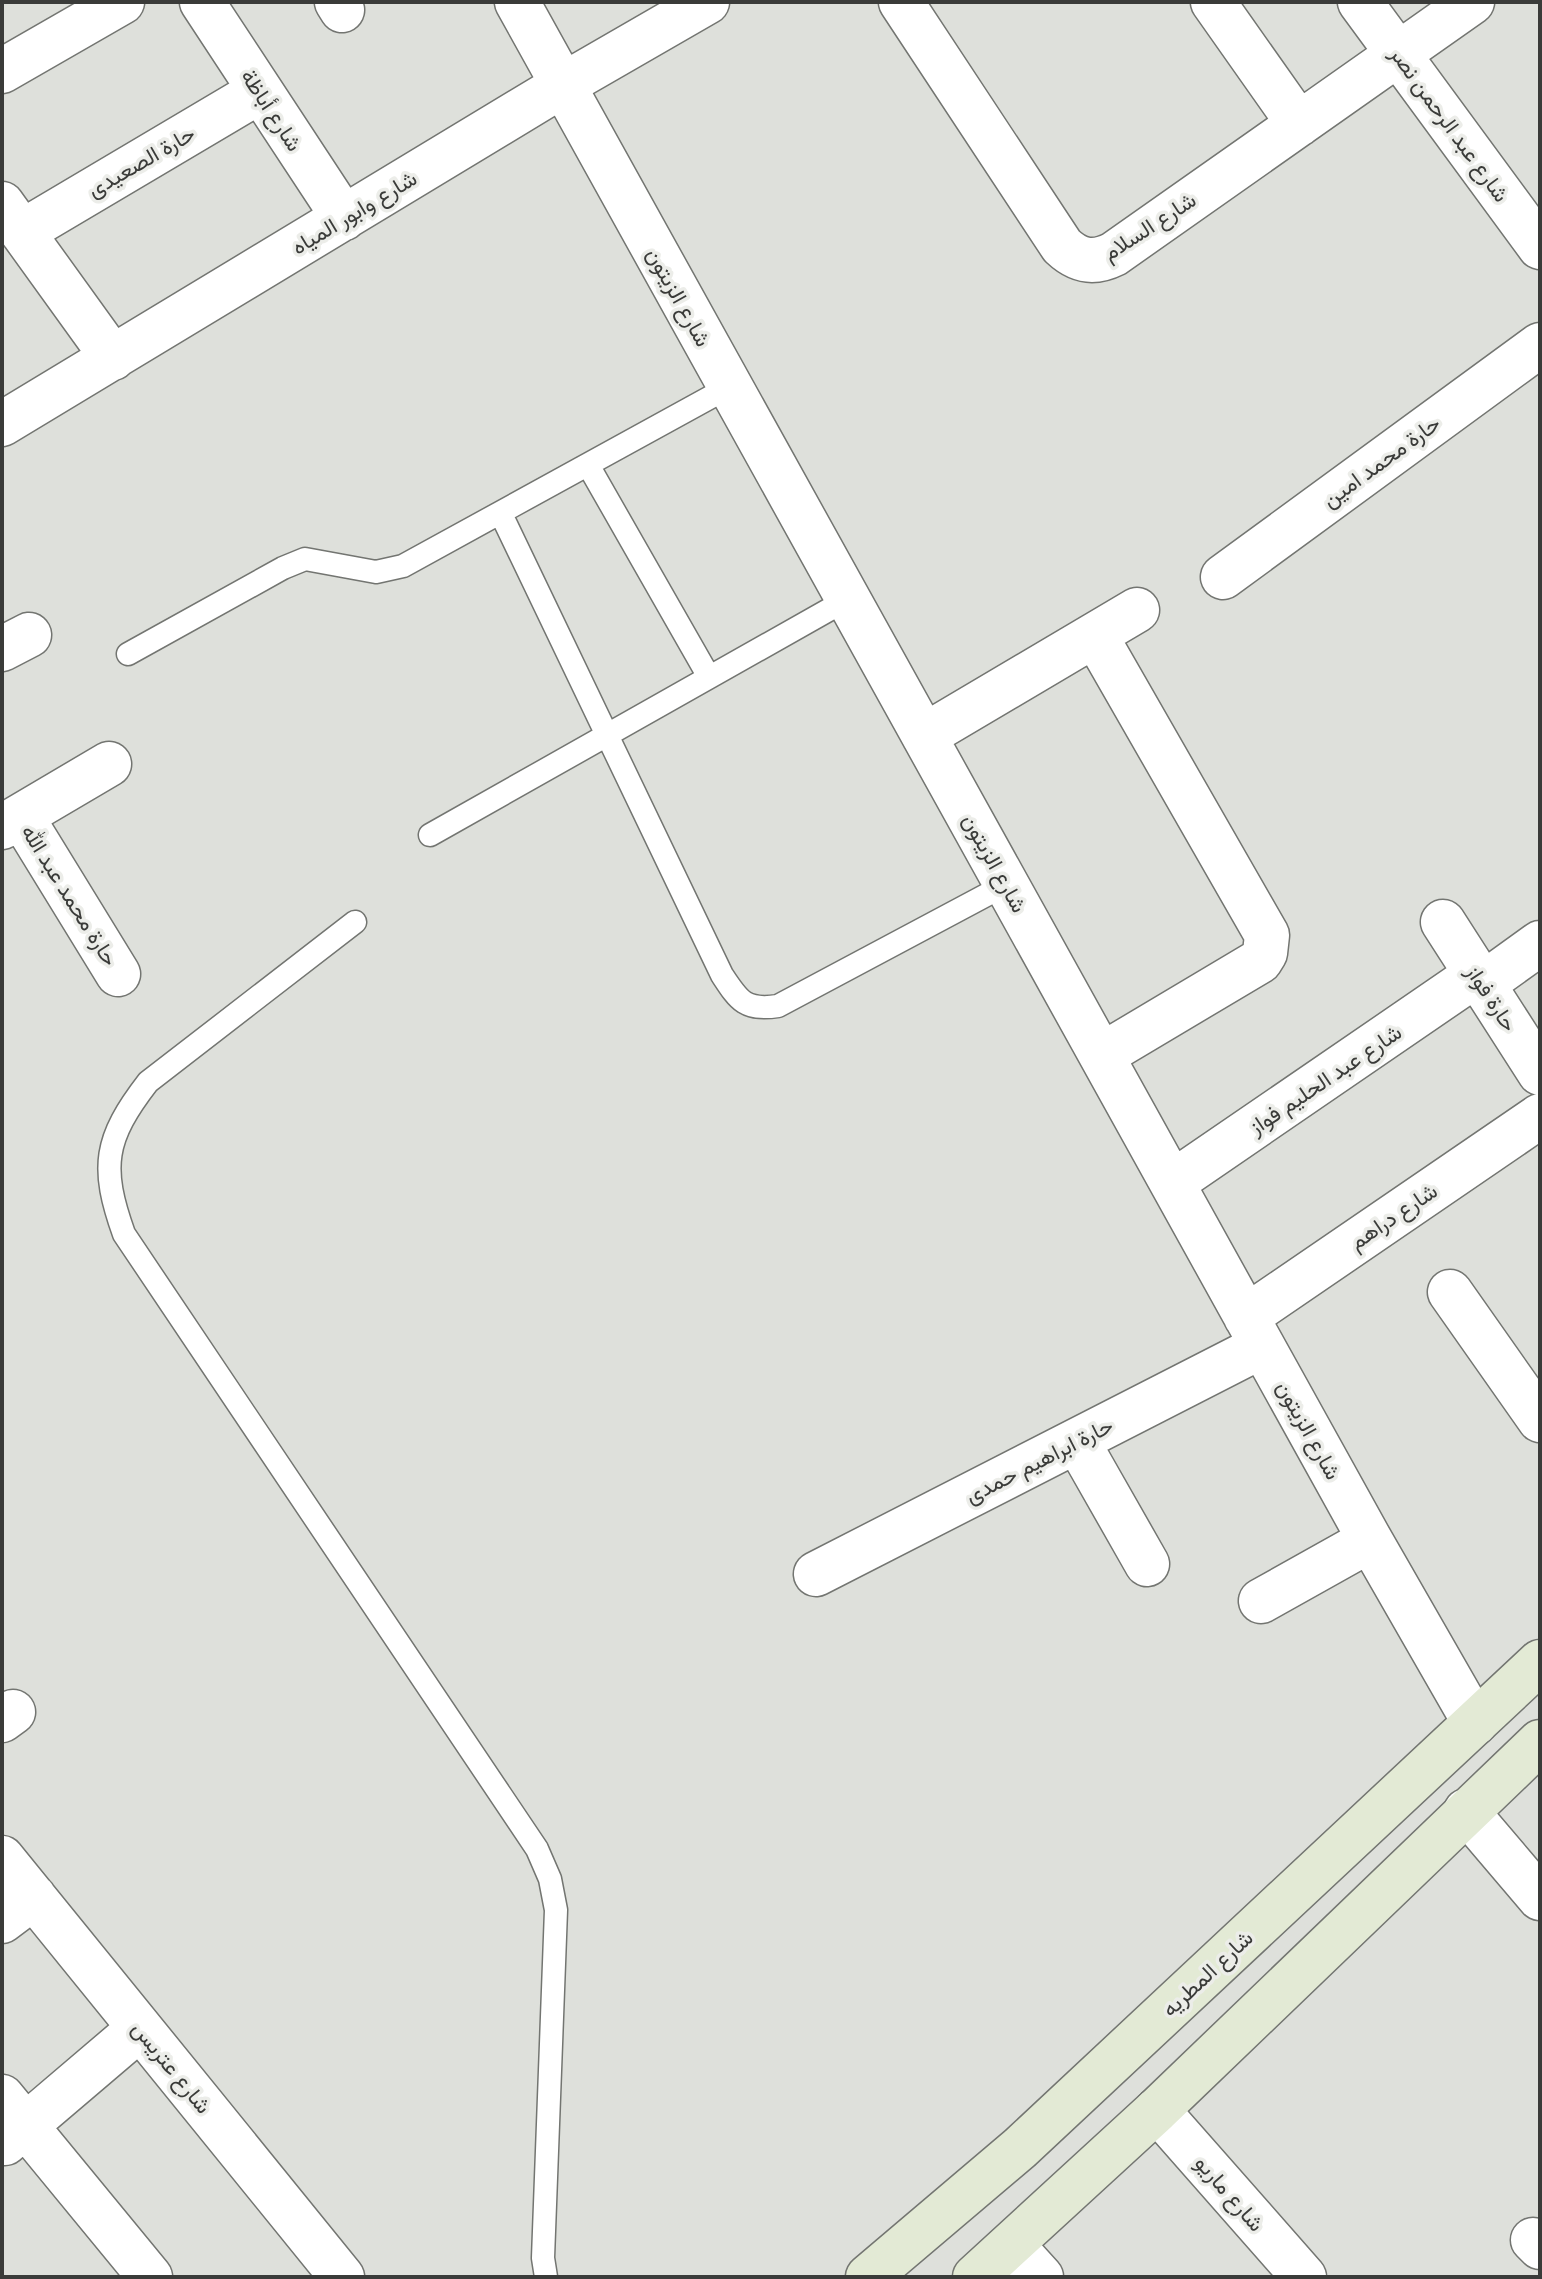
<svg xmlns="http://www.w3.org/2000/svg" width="1542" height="2279" viewBox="0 0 1542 2279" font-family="'Source Serif 4',Vazirmatn,serif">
<rect width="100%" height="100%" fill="#dee0db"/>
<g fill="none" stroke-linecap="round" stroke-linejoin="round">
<defs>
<path id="service" d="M 588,465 L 709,677
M 501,514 L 722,975 C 739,1001 745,1011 778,1006 L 1007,884
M 128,654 L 283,568 L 305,559 L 376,572 L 403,566 L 729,387
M 430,835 L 848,599
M 355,922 L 148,1082 C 104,1139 100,1167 124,1234 L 537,1849 L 550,1879 L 556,1910 L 543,2258 L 546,2277"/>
<path id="minor" d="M 202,2 L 344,218
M 337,2 L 342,10
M 517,2 L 1370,1540 L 1475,1723
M 901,2 L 1062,246 C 1079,262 1094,264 1114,254 L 1472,2
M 1213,2 L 1299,124
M 1360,2 L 1540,247
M 2,71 L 122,2
M 2,204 L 113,358
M 22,232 L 260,91
M 2,424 L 563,85 L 707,2
M 1223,577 L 1540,345
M 1095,635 L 1267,935 L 1265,953 L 1260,961 L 1102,1055
M 2,649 L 29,635
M 924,736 L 1137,610
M 21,816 L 118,974
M 2,827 L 109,764
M 1443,922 L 1540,1073
M 1483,984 L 1540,943
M 1172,1183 L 1477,974
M 1450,1292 L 1540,1420
M 1246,1317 L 1540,1116
M 1077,1441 L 1147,1564
M 816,1574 L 1262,1346
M 1261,1601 L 1370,1540
M 2,1720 L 13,1712
M 1466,1811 L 1540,1898
M 2,1858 L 342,2277
M 2,1921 L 34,1897
M 2,2097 L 150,2277
M 1157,2110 L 1304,2277
M 5,2143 L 140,2028
M 1533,2240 L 1540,2247
M 1012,2245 L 1041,2277"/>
<path id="secondary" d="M 868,2277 L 1020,2148 L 1540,1662
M 975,2277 L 1157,2110 L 1540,1742"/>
</defs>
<use href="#service" stroke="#737571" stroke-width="25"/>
<use href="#minor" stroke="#737571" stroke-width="47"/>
<use href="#secondary" stroke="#737571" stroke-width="47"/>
<use href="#service" stroke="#fff" stroke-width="22"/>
<use href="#minor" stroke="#fff" stroke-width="44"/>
<use href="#secondary" stroke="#e3ead5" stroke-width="44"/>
</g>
<g text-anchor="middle" stroke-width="7" stroke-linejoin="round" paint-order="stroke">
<g font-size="22" fill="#3a3b39" stroke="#ecede9">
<text transform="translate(272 110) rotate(57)" y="8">شارع أباظة</text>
<text transform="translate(1450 124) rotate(54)" y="8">شارع عبد الرحمن نصر</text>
<text transform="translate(141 161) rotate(-30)" y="8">حارة الصعيدى</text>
<text transform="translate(354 212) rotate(-31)" y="8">شارع وابور المياه</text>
<text transform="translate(1149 226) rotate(-33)" y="8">شارع السلام</text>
<text transform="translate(679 297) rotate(61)" y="8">شارع الزيتون</text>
<text transform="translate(1381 461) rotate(-36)" y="8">حارة محمد امين</text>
<text transform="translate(995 863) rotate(61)" y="8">شارع الزيتون</text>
<text transform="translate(70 895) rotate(58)" y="8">حارة محمد عبد الله</text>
<text transform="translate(1492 998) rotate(57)" y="8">حارة فواز</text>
<text transform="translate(1325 1079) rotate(-34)" y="8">شارع عبد الحليم فواز</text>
<text transform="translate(1393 1216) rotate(-34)" y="8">شارع دراهم</text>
<text transform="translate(1309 1430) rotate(61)" y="8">شارع الزيتون</text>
<text transform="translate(1039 1460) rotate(-27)" y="8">حارة ابراهيم حمدى</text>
<text transform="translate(1207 1973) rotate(-43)" y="8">شارع المطريه</text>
<text transform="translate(172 2067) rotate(51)" y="8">شارع عتريس</text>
<text transform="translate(1230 2193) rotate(49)" y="8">شارع ماريو</text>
</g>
</g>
<rect width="1542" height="2279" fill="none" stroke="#3a3b39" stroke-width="8"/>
</svg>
